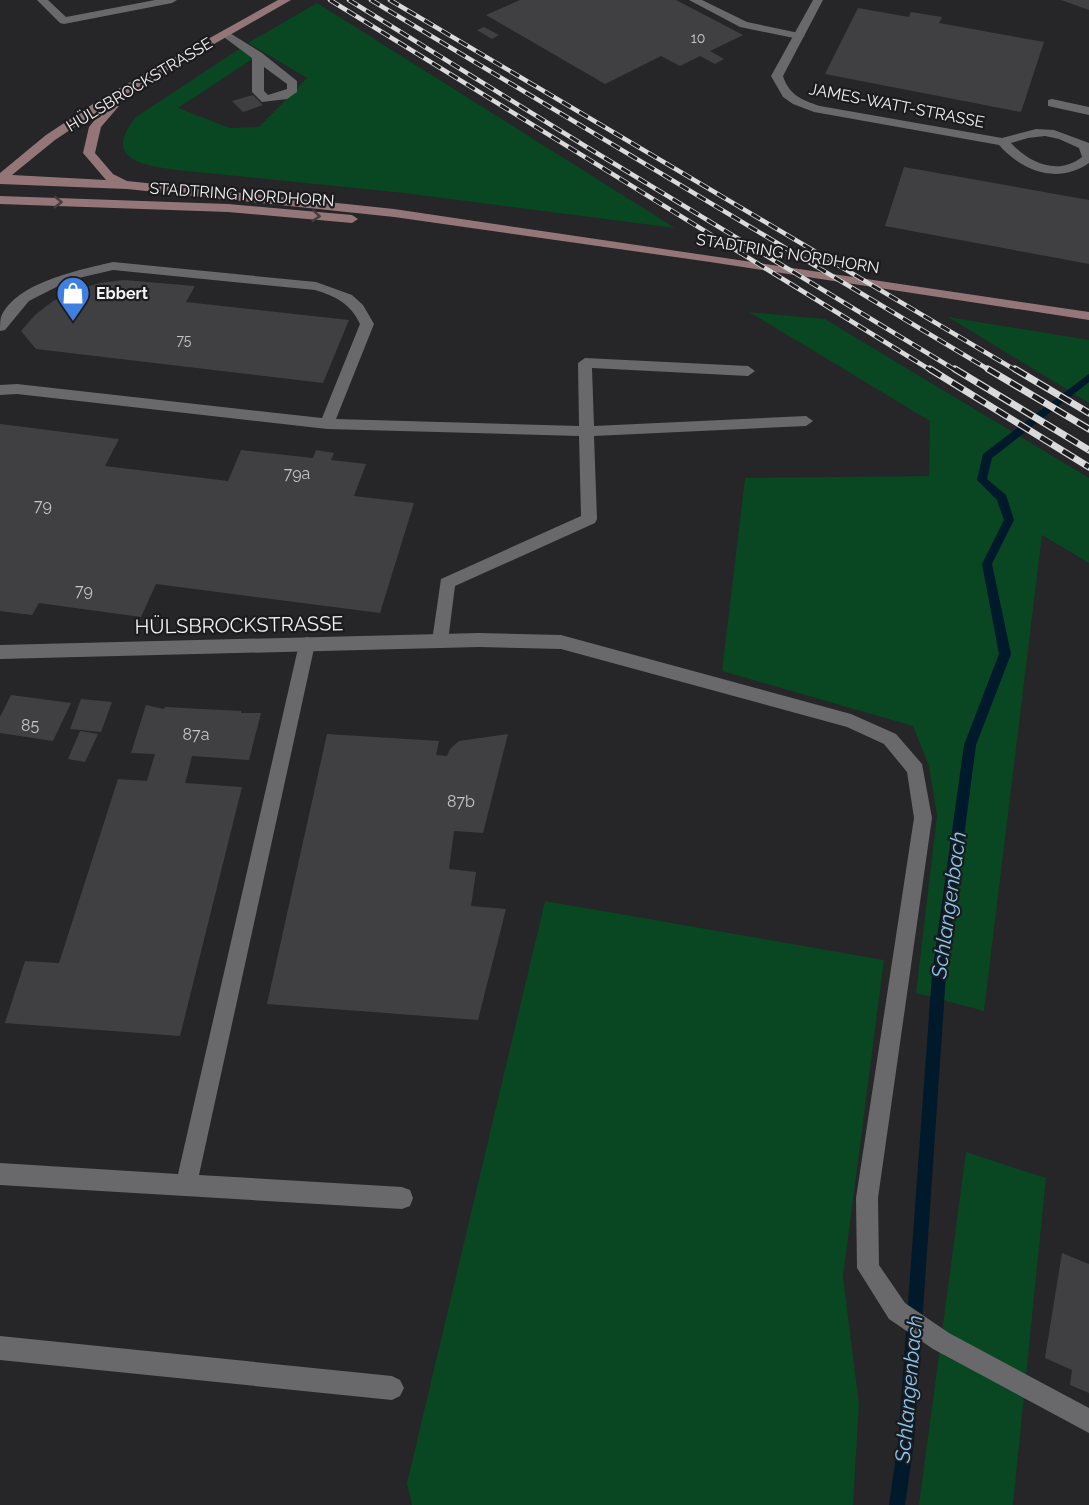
<svg xmlns="http://www.w3.org/2000/svg" width="1089" height="1505" viewBox="0 0 1089 1505" font-family="Raleway,sans-serif">
<rect width="100%" height="100%" fill="#262527"/>
<path fill="#094622" d="M 317,3 L 675,228 L 404,193 L 176,170 C 141,165 102,159 136,117 L 239,49 L 254,58 L 178,108 L 230,128 L 259,127 L 307,78 L 248,43 Z
M 749,312 L 825,319 L 1089,478 L 1089,563 L 1042,535 L 984,1011 L 916,993 L 937,816 L 929,766 L 913,726 L 722,671 L 745,478 L 929,476 L 930,421 Z
M 948,317 L 1089,340 L 1089,403 Z
M 545,901 L 884,960 L 843,1277 L 859,1404 L 853,1505 L 412,1505 L 407,1483 Z
M 966,1152 L 1046,1178 L 1013,1505 L 919,1505 Z"/>
<g fill="none" stroke-linecap="round" stroke-linejoin="round">
<path fill="#00192b" fill-rule="evenodd" d="M 1089,374 L 1089,382 L 992,458 L 987,479 L 1006,495 L 1014,520 L 992,564 L 1011,654 L 976,745 L 946,974 L 914,1442 L 905,1505 L 889,1505 L 898,1442 L 932,974 L 964,745 L 999,654 L 982,564 L 1004,520 L 997,500 L 977,480 L 983,454 Z"/>
</g>
<path fill="#404042" d="M 520,0 L 676,0 L 743,35 L 710,51 L 724,59 L 715,64 L 700,56 L 680,66 L 661,56 L 605,84 L 486,15 Z
M 1061,0 L 1089,0 L 1089,10 Z
M 858,8 L 909,17 L 911,12 L 942,17 L 939,23 L 1044,42 L 1021,112 L 825,74 Z
M 484,27 L 499,35 L 492,39 L 477,30 Z
M 253,95 L 263,105 L 243,112 L 232,101 Z
M 904,167 L 1089,200 L 1089,264 L 885,226 Z
M 124,280 L 195,286 L 186,302 L 349,320 L 323,383 L 36,349 L 21,331 L 35,315 L 53,301 L 74,291 L 99,283 Z
M 0,424 L 119,439 L 105,466 L 228,481 L 241,450 L 313,458 L 316,450 L 334,453 L 331,460 L 366,464 L 354,496 L 414,503 L 380,613 L 156,584 L 141,617 L 39,603 L 32,615 L 0,611 Z
M 11,695 L 71,703 L 53,741 L 0,733 L 0,717 Z
M 81,699 L 112,702 L 101,732 L 70,729 Z
M 146,705 L 164,709 L 165,707 L 241,711 L 241,713 L 261,713 L 249,760 L 192,756 L 187,776 L 185,783 L 242,787 L 180,1036 L 5,1023 L 25,961 L 59,963 L 118,779 L 147,781 L 155,754 L 131,753 Z
M 80,731 L 98,734 L 85,762 L 68,759 Z
M 327,734 L 439,741 L 436,755 L 447,756 L 450,749 L 459,741 L 508,734 L 483,833 L 454,831 L 449,869 L 476,872 L 471,906 L 506,909 L 478,1020 L 267,1004 Z
M 1062,1253 L 1089,1264 L 1089,1393 L 1070,1385 L 1072,1370 L 1045,1358 Z"/>
<g fill="none" stroke-linecap="round" stroke-linejoin="round">
<path fill="#69686a" fill-rule="evenodd" d="M 37,0 L 48,0 L 66,17 L 155,0 L 177,0 L 172,3 L 64,24 L 60,23 Z
M 689,0 L 702,0 L 747,22 L 799,33 L 805,36 L 799,39 L 740,27 Z
M 225,30 L 262,53 L 297,81 L 297,92 L 287,99 L 262,102 L 252,92 L 252,58 L 221,35 L 219,33 ZM 264,67 L 287,84 L 287,89 L 268,95 L 264,91 Z
M 1052,99 L 1089,107 L 1089,115 L 1048,106 L 1048,100 Z
M 113,262 L 316,282 L 352,295 L 363,305 L 374,324 L 336,419 L 579,426 L 578,363 L 585,358 L 748,366 L 755,371 L 748,376 L 592,368 L 594,426 L 806,416 L 813,421 L 806,426 L 594,436 L 597,519 L 595,523 L 455,586 L 448,641 L 446,646 L 440,648 L 434,646 L 432,641 L 441,579 L 581,516 L 579,436 L 327,429 L 17,394 L 0,395 L 0,385 L 17,384 L 322,418 L 360,324 C 351,304 335,296 315,290 L 113,270 L 70,280 L 29,301 L 5,330 L 0,331 C 0,327 0,321 1,317 C 16,282 80,270 113,262 Z
M 479,633 L 561,635 L 851,714 L 896,734 L 922,764 L 932,818 L 878,1198 L 879,1265 L 905,1303 L 949,1333 L 1089,1408 L 1089,1433 L 933,1349 L 889,1319 L 857,1268 L 856,1198 L 914,818 L 907,772 L 884,744 L 847,727 L 561,649 L 479,647 L 473,645 L 471,640 L 473,635 Z
M 307,637 L 313,639 L 315,644 L 199,1175 L 402,1187 L 410,1190 L 413,1198 L 410,1206 L 402,1209 L 0,1185 L 0,1163 L 178,1174 L 299,644 L 301,639 Z
M 0,1336 L 392,1376 L 400,1380 L 404,1388 L 400,1396 L 392,1400 L 0,1360 Z"/>
<path fill="#69686a" fill-rule="evenodd" d="M 813,0 L 823,0 L 783,76 C 789,95 802,100 820,106 L 1002,138 L 1036,129 L 1054,130 L 1089,143 L 1089,163 C 1057,185 1022,171 999,145 L 814,112 L 793,104 L 783,97 L 771,76 ZM 1045,136 L 1059,139 L 1079,148 L 1082,157 C 1058,176 1029,163 1011,143 L 1028,138 Z
M 479,633 L 485,635 L 487,640 L 485,645 L 479,647 L 0,659 L 0,645 Z"/>
<path fill="#947678" fill-rule="evenodd" d="M 278,0 L 291,0 L 111,103 L 119,106 L 101,127 L 95,153 L 113,174 L 127,181 L 394,209 L 1089,312 L 1089,320 L 710,262 L 394,217 L 127,189 L 0,184 L 0,173 L 46,135 L 102,98 ZM 106,106 L 89,127 L 83,153 L 106,180 L 12,175 L 55,140 Z
M 0,196 L 228,204 L 352,215 L 358,219 L 352,223 L 228,212 L 0,204 Z"/>
<defs>
<path id="rail-far1" d="M 330,0 L 932,371
M 349,0 L 585,146 L 957,371
M 371,0 L 991,371
M 390,0 L 1017,371"/>
<path id="rail" d="M 930,369 L 1089,467
M 955,369 L 1089,450
M 988,369 L 1089,429
M 1015,369 L 1089,413"/>
</defs>
<use href="#rail-far1" stroke="#dadadb" stroke-width="4.5"/>
<use href="#rail" stroke="#dadadb" stroke-width="7"/>
<use href="#rail-far1" stroke="#1c1b1d" stroke-width="3" stroke-dasharray="10" stroke-linecap="butt"/>
<use href="#rail" stroke="#1c1b1d" stroke-width="4.5" stroke-dasharray="13" stroke-linecap="butt"/>
</g>
<defs><path id="oneway-chevron" d="M-2-3.5L2.5 0L-2 3.5" fill="none" stroke-width="1.6" stroke-linecap="round" stroke-linejoin="round" transform="scale(1.5)"/></defs>
<g stroke="#463b3d">
<use href="#oneway-chevron" transform="translate(58 202) rotate(1)"/>
<use href="#oneway-chevron" transform="translate(316 216) rotate(5)"/>
</g>
<defs>
<symbol id="shop-pin" viewBox="-11 -11 22 30"><path d="M0 17L-7.5 6A9.5 9.5 0 1 1 7.5 6Z" fill="#3f7fe0" stroke="#1c1b1d"/><path d="M-5-2.5h2.3a2.7 3.5 0 0 1 5.4 0H5L5.5 6h-11ZM-1.5-2.5h3a1.5 2.3 0 0 0-3 0Z" fill="#fff"/></symbol>
</defs>
<g fill-rule="evenodd">
<use href="#shop-pin" x="54" y="274" width="38" height="52"/>
</g>
<g text-anchor="middle" stroke-width="4.5" stroke-linejoin="round" paint-order="stroke">
<g font-size="14" fill="#c6c6c7">
<text x="698" y="43">10</text>
<text x="184" y="345">75</text>
</g>
<g font-size="16" fill="#f2f2f3" stroke="#1c1b1d">
<text transform="translate(139 84) rotate(-31)" y="6">HÜLSBROCKSTRASSE</text>
<text transform="translate(897 105) rotate(11)" y="6">JAMES-WATT-STRASSE</text>
<text transform="translate(242 194) rotate(4)" y="6">STADTRING NORDHORN</text>
<text transform="translate(788 253) rotate(9)" y="6">STADTRING NORDHORN</text>
</g>
<g font-size="16" font-weight="bold" fill="#f2f2f3" stroke="#1c1b1d" text-anchor="start">
<text x="96" y="299">Ebbert</text>
</g>
<g font-size="16" fill="#c6c6c7">
<text x="297" y="479">79a</text>
<text x="43" y="511">79</text>
<text x="84" y="596">79</text>
<text x="30" y="731">85</text>
<text x="196" y="740">87a</text>
<text x="461" y="807">87b</text>
</g>
<g font-size="20" fill="#f2f2f3" stroke="#1c1b1d">
<text transform="translate(239 625) rotate(-1)" y="7">HÜLSBROCKSTRASSE</text>
</g>
<g font-size="21" font-style="italic" fill="#87c9f5" stroke="#1c1b1d">
<text transform="translate(949 905) rotate(-82)" y="7">Schlangenbach</text>
<text transform="translate(909 1389) rotate(-85)" y="7">Schlangenbach</text>
</g>
</g>
</svg>
